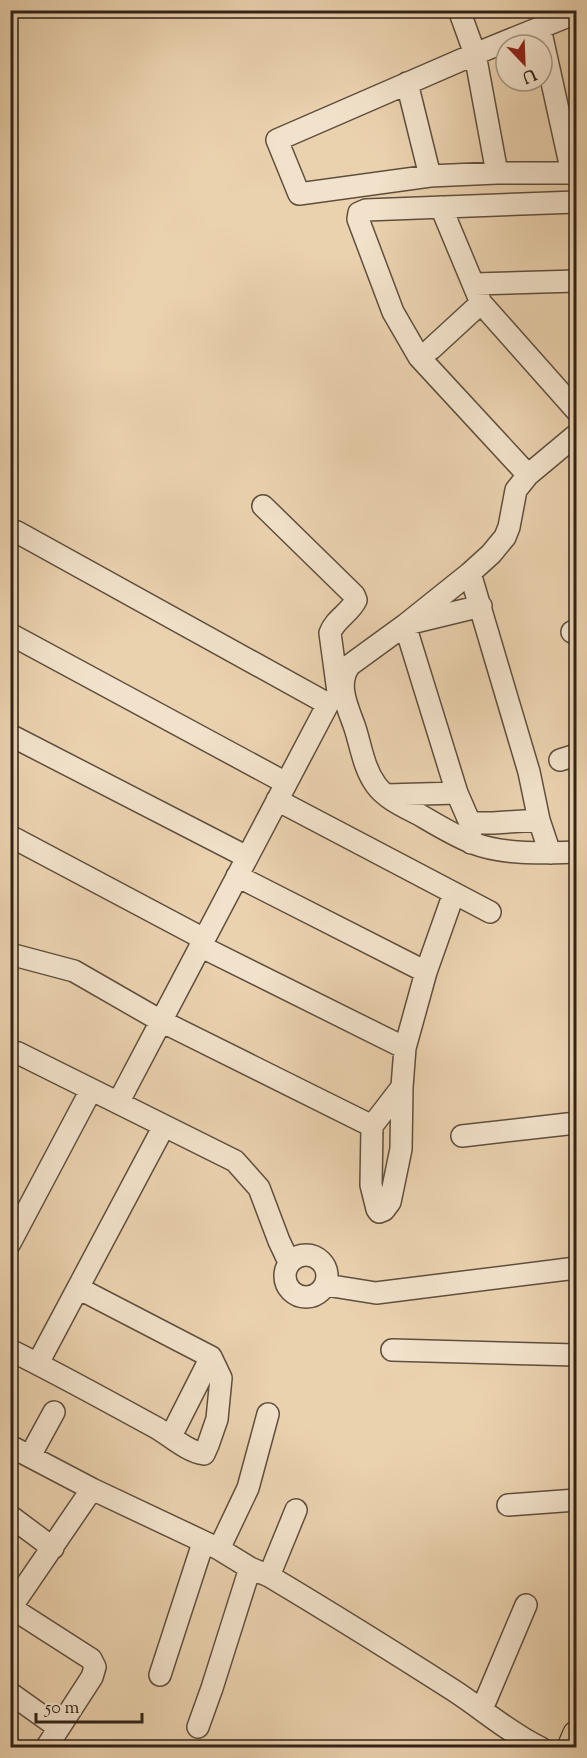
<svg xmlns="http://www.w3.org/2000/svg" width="587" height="1758" viewBox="0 0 587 1758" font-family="'Sorts Mill Goudy',serif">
<rect width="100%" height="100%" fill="#ebd2af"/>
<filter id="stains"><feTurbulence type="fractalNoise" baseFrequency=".00333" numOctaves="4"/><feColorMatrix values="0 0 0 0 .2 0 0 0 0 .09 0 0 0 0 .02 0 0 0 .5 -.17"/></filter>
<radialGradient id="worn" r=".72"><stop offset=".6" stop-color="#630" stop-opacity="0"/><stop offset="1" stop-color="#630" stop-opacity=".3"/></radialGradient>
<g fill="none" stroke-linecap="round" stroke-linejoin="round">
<defs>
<path id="minor" d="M 459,10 L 475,54 L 497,173
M 576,13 L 475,54 L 277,140 L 299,194 L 430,176 L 497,173 L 576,173
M 540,28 L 572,173
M 407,83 L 430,176
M 441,207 L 481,303 L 576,410
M 474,284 L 576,281
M 431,349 L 481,303
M 576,435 L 528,475 L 516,490 L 509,527 L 505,537 L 491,554 L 470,573 L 405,625 L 350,665 C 336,683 347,706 354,725 C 361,745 363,767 376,785 C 386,799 405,807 420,815 C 437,825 455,836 473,843 C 503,855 544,853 576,852
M 528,475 L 419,357 L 393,312 L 358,219 L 359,213 L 366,210 L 576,202
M 263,506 L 354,595 L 356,600 C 350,613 335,619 330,633 L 338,692
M 10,531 L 17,532 L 328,704 L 118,1103
M 470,573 L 529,772 L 539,820 L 550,853
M 411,623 L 481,606
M 405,625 L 457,793 L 470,823 L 471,843
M 572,632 L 576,630
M 10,634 L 286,783
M 10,735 L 247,857
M 560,760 L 576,755
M 386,795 L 457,793
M 277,800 L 490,912
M 470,823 L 493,823 L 539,820
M 10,836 L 204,939
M 237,876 L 426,972
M 200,946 L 405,1048
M 10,954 L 74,971 L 161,1021 L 372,1126
M 10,1051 L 18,1053 L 235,1161 L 259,1188 L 279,1241 L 289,1262
M 402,1087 L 372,1126 L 371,1185 L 377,1209 L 379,1212 L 384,1210 L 390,1202 L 401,1149 L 402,1087 L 405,1048 L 426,972 L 454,893
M 462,1136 L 576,1123
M 10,1243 L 91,1090
M285 1276a21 21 0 1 1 42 0a21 21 0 1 1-42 0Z
M 326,1285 L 376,1293 L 576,1268
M 78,1288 L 211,1357 L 171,1436
M 10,1350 C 59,1374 107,1401 155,1427 C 171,1436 186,1451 204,1454 L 208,1445 L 217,1419 L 221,1378 L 211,1357
M 392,1350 L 576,1355
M 38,1363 L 164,1126
M 10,1446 L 92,1489 L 219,1549 L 250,1568 L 269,1576 C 331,1613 392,1651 453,1690 C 481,1708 511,1734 541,1748
M 30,1456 L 54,1412
M 508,1505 L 576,1500
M 10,1516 L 53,1548
M 219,1549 L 248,1488 L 268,1414
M 269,1576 L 296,1510
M 10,1607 L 91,1659 L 95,1667 L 92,1677 L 46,1748
M 10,1609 L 92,1489
M 160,1675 L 203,1543
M 10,1693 L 59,1728
M 482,1709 L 526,1605
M 198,1727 L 212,1688 L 250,1568"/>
<path id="major" d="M 570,1748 L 576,1734"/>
</defs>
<use href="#minor" stroke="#5f4f3e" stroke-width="24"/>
<use href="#major" stroke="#302319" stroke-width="28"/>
<use href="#minor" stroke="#f2e2cb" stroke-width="21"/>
<use href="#major" stroke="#ebd2af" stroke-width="26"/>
</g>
<rect width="587" height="1758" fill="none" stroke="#ebd2af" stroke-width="36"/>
<rect x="12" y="12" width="563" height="1734" fill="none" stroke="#302319" stroke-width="3"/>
<rect x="18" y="18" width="551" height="1722" fill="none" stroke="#302319" stroke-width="1.5"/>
<g transform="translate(524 63) rotate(157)"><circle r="28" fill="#f2e2cb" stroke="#a49684" stroke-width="1.5"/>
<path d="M0-4.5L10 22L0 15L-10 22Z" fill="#8f2418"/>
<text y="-9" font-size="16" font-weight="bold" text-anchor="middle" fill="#302319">U</text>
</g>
<path d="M36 1713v9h106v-9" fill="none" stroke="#302319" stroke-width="3"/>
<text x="45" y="1713" font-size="18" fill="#302319" stroke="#f2e2cb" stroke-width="4.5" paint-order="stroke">50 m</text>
<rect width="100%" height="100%" filter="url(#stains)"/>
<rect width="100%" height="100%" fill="url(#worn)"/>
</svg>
